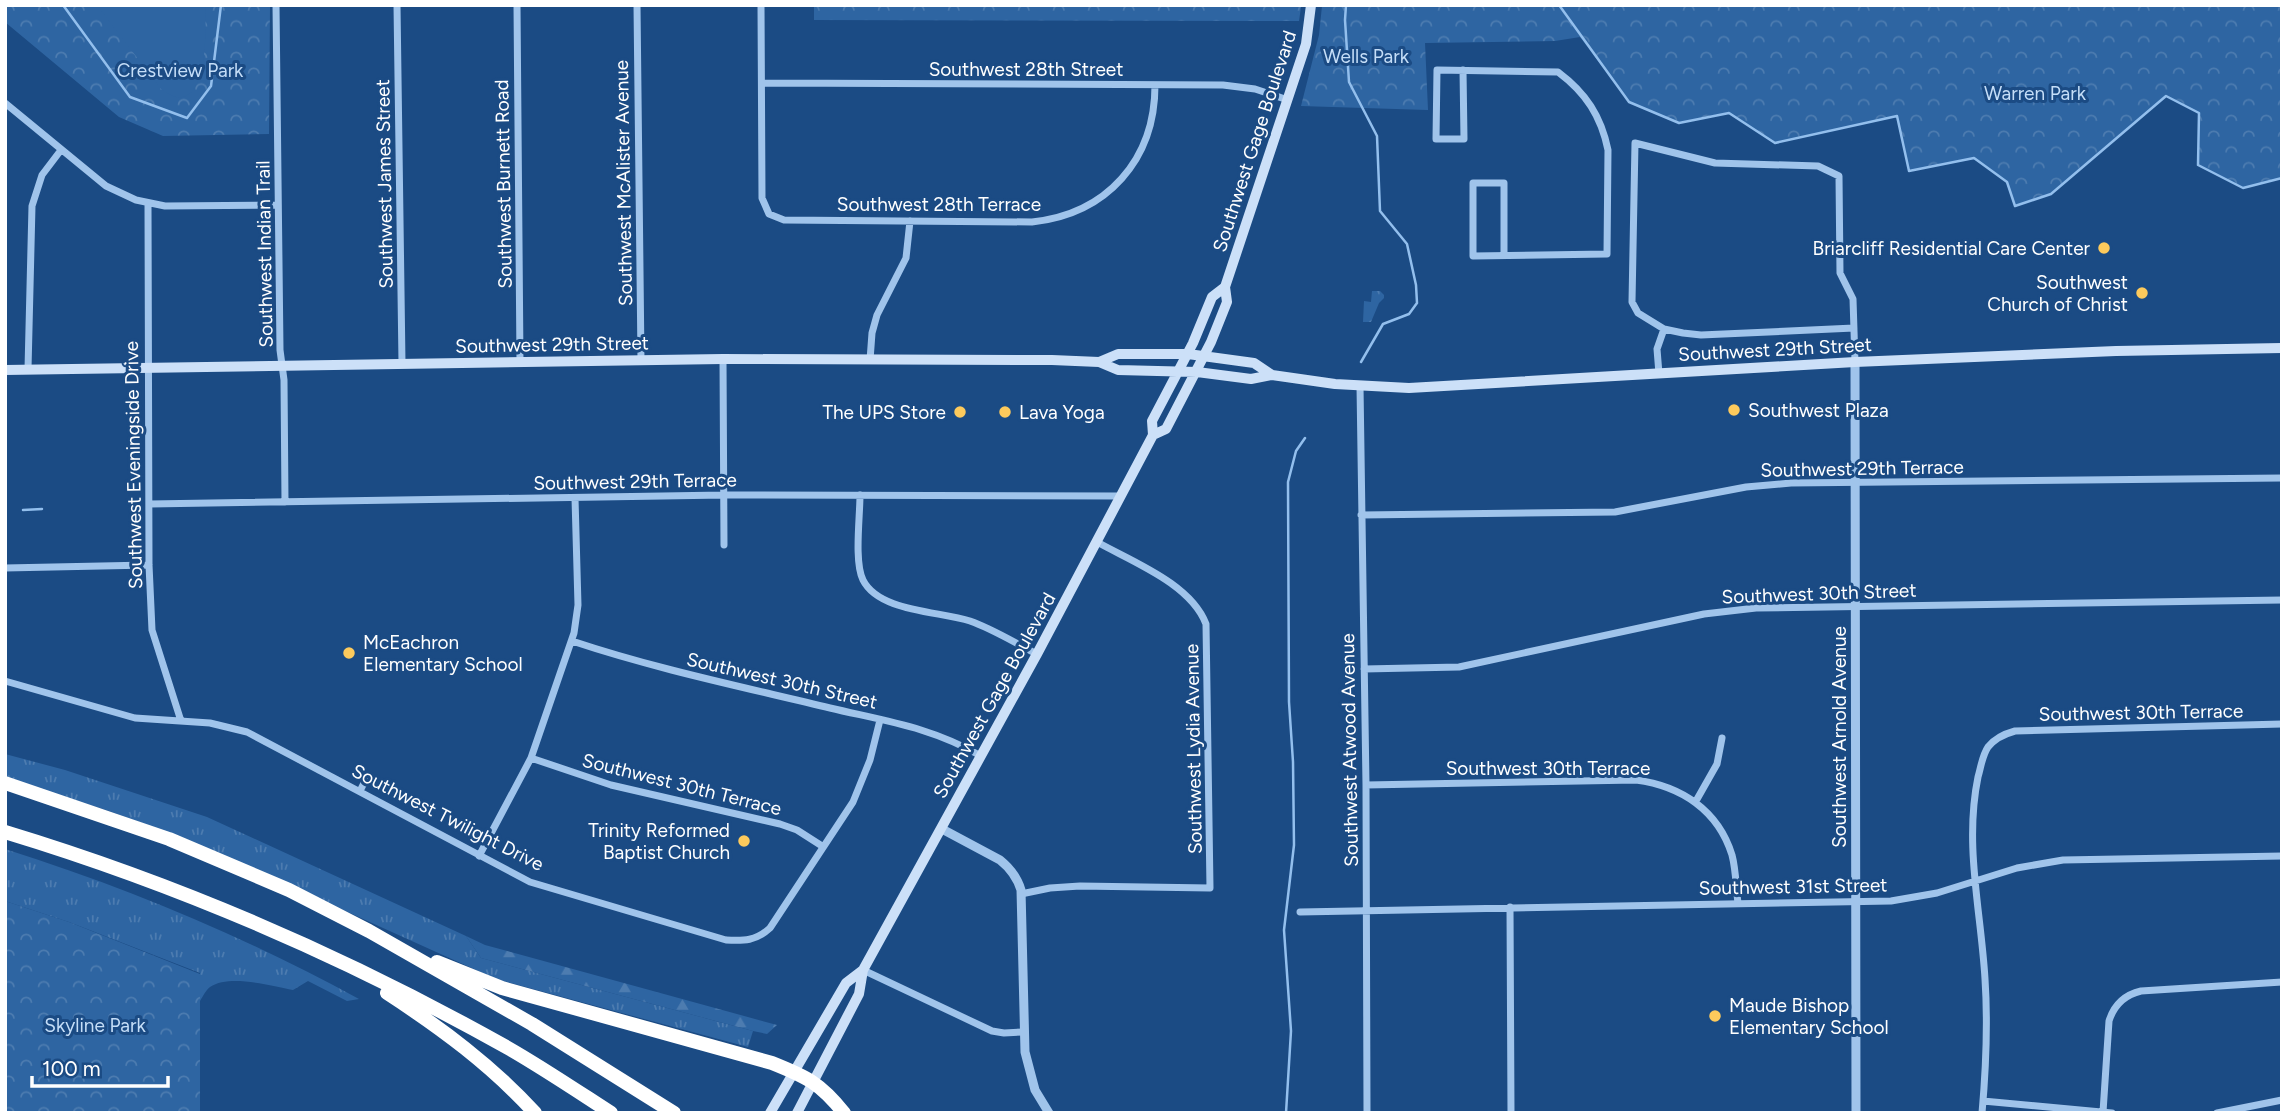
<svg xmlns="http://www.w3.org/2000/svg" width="2287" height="1118" viewBox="0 0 2287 1118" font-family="Figtree,sans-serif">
<defs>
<pattern id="grass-tufts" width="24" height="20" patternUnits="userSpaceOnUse" patternTransform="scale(1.75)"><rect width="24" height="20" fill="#2e65a2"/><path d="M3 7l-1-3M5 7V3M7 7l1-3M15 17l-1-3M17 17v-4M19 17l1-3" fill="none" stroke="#4d7cb0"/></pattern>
<pattern id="forest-firs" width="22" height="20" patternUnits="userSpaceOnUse" patternTransform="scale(1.75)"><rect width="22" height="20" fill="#2e65a2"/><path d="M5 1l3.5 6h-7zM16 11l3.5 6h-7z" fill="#4d7cb0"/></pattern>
<pattern id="park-crowns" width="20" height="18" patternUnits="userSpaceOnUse" patternTransform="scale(1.75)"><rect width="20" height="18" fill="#2e65a2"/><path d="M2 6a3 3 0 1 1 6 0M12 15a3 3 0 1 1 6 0" fill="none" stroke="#4d7cb0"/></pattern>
</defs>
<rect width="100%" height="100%" fill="#1b4b84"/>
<path fill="url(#grass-tufts)" d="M 5,754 L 65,770 L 207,817 L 466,936 L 481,958 L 753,1031 L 748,1047 L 496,979 L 186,839 L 109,811 L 5,778 Z
M 5,849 C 128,888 246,937 359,999 L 347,1001 L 308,981 L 293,990 C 271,986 230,974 210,987 C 206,990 203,996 200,1001 L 200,973 L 69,922 L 5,901 Z"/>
<path fill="url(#forest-firs)" d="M 466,936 L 485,945 L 777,1025 L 767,1034 L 753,1031 L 481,958 Z"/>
<path fill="url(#park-crowns)" d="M 5,5 L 270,5 L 269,134 L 163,136 L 119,117 L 5,22 Z
M 814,5 L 1298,5 L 1301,7 L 1299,21 L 814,20 Z
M 1325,5 L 2282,5 L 2282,178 L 2243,188 L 2198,165 L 2199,113 L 2166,96 L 2051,194 L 2015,206 L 2007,182 L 1974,159 L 1909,171 L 1897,116 L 1775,143 L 1729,113 L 1679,123 L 1629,102 L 1580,37 L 1555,41 L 1425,43 L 1428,110 L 1301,106 L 1319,35 L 1322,6 Z
M 1372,291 L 1380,291 L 1384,295 L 1384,298 L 1379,303 L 1371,322 L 1363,322 L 1364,301 L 1371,302 Z
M 5,901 L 69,922 L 200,974 L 200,1113 L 5,1113 Z"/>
<path fill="#2e65a2" d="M 97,5 L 205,5 C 206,25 209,103 176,97 C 171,96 165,91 161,89 Z"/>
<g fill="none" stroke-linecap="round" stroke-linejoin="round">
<path stroke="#93bfed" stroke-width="2.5" d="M 63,5 L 130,97 L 187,118 L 211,86 L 221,5
M 1346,5 L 1345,20 L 1349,82 L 1377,136 L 1380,211 L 1407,244 L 1416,285 L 1417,303 L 1409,314 L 1383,324 L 1361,362
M 1559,5 L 1629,102 L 1679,123 L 1729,113 L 1775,143 L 1897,116 L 1909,171 L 1974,158 L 2007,182 L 2015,206 L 2051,194 L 2166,96 L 2199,113 L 2198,165 L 2243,188 L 2282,178
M 23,510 L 42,509
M 1286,1113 L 1291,1031 L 1284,930 L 1294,845 L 1293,762 L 1289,702 L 1288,482 L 1296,451 L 1305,438"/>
<path stroke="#a0c4eb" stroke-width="7" d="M 276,5 L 280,350 L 284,380 L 285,502
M 397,5 L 402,363
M 517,5 L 520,362
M 637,5 L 641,360
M 761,5 L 762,198 L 769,214 L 784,220 L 1032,222 C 1107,214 1155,160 1155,85
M 1463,70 L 1464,139 L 1436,139 L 1437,70 L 1558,72 C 1586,93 1601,116 1608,150 L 1607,254 L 1473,256 L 1473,183 L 1504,183 L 1504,255
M 762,83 L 1223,85 L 1255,89 L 1288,100
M 5,103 L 106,186 L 136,200 L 165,206 L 278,205
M 148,203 L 149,565 L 152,630 L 181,721
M 1854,328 L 1701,335 L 1683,333 L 1664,329 L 1638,313 L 1632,302 L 1635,143 L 1715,163 L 1818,166 L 1839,176 L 1840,273 L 1853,299 L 1855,362
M 723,359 L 724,545
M 870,360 L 872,333 L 877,315 L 906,258 L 910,221
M 28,369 L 32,206 L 42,175 L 61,150
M 1659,374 L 1657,349 L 1664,329
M 1360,386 L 1366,785 L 1367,1113
M 860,495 C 860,517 854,562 863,580 C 879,612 939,611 970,621 C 993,629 1015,643 1037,654
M 150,504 L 724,495 L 1121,496
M 1361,515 L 1615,512 L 1746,487 L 1791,483 L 2282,478
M 5,568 L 149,565
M 572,641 C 656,669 743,687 830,708 C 885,721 931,727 981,756
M 1364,669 L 1459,667 L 1704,614 L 1756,608 L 2282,600
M 5,681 L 135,718 L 210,723 L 247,732 L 530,882 L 726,940 C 744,941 756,941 770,928 L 853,802 L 870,760 L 880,720
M 531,758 L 611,785 L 780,824 L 797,830 L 822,846
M 1366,785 L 1636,780 C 1681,786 1718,810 1732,855 C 1736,870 1736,888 1738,903
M 360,791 L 368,775
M 1696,801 L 1717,764 L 1722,738
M 479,856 L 531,758 L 574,633 L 578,605 L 575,498
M 1021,894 L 1050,888 L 1080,886 L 1210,888 L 1206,624 C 1191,584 1133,562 1097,542
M 1510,907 L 1511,1113
M 1300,912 L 1891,901 L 1937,893 L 2017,868 L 2063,860 L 2282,856
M 863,970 L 992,1031 L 1004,1033 L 1023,1032
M 1983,1101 L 2112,1113
M 2103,1112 L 2109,1021 C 2114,1005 2124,995 2141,991 L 2282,982
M 1982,1113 C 1986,1068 1988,1024 1985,979 C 1981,911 1964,845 1978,777 C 1981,767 1982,756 1988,747 C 1995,738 2004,734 2015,731 L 2282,724
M 2217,1113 L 2282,1100"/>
<path stroke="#a0c4eb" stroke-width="9" d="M 1855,362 L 1856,1113
M 942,829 L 1000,860 C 1010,868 1017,877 1021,890 L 1025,1052 L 1035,1090 L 1049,1113"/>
<path stroke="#cce0f8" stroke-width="10" d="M 1099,362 L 1118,354 L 1188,354 L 1254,363 L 1272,375
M 5,370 L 723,359 L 1052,360 L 1099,362 L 1118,370 L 1197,372 L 1251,379 L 1272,375 L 1335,384 L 1409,388 L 1855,362 L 2116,351 L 2282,348
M 1153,435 L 1152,421 L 1193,343 L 1212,297 L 1225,287
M 770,1113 L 846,983 L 863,970
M 797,1113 L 859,994 L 863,970 L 1037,654 L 1153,435 L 1166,429 L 1211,342 L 1227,302 L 1225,287 L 1306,44 L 1311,5"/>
<path stroke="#fff" stroke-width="14" d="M 5,783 L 169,839 L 289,890 L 369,931 L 532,1024 L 674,1113
M 5,832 C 180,885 348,958 508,1048 C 543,1068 577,1091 611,1113
M 437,962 L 502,988 L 772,1063 C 807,1077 820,1083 844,1113
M 387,993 C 441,1028 491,1065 535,1113"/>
</g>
<g fill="#fdca5c" stroke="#1b4b84" stroke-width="2.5">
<circle cx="2104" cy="248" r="7"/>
<circle cx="2142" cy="293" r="7"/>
<circle cx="1734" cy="410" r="7"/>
<circle cx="960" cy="412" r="7"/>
<circle cx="1005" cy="412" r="7"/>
<circle cx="349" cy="653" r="7"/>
<circle cx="744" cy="841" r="7"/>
<circle cx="1715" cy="1016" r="7"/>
</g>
<g text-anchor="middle" stroke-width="6" stroke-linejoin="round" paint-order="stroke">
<g font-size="19" fill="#c5def8" stroke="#1b4b84">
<text x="1366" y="63">Wells Park</text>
<text x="180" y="77">Crestview Park</text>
<text x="2035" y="100">Warren Park</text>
<text x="95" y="1032">Skyline Park</text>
</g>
<g font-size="19" fill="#fff" stroke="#1b4b84">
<text x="1026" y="76">Southwest 28th Street</text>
<text transform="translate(1254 141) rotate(-72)" y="7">Southwest Gage Boulevard</text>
<text transform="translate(623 183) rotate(-91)" y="7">Southwest McAlister Avenue</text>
<text transform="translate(384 184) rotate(-91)" y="7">Southwest James Street</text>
<text transform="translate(503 184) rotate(-91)" y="7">Southwest Burnett Road</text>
<text x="939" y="211">Southwest 28th Terrace</text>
<text transform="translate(264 254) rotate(-91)" y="7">Southwest Indian Trail</text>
<text transform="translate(552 344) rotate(-1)" y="7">Southwest 29th Street</text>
<text transform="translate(1775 349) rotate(-3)" y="7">Southwest 29th Street</text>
<text transform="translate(133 465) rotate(-91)" y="7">Southwest Eveningside Drive</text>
<text transform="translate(1862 468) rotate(-1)" y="7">Southwest 29th Terrace</text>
<text transform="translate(635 481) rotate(-1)" y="7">Southwest 29th Terrace</text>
<text transform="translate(1819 593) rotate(-2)" y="7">Southwest 30th Street</text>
<text transform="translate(782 680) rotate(13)" y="7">Southwest 30th Street</text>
<text transform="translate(994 695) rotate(-61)" y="7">Southwest Gage Boulevard</text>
<text transform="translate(2141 712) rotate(-1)" y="7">Southwest 30th Terrace</text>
<text transform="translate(1839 737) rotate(-90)" y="7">Southwest Arnold Avenue</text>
<text transform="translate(1193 749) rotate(-91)" y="7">Southwest Lydia Avenue</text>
<text transform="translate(1349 750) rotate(-91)" y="7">Southwest Atwood Avenue</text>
<text x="1548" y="775">Southwest 30th Terrace</text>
<text transform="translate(682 784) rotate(14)" y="7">Southwest 30th Terrace</text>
<text transform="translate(448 817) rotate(27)" y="7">Southwest Twilight Drive</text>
<text transform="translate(1793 886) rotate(-1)" y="7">Southwest 31st Street</text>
</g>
<g font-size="19" fill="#fff" stroke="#1b4b84" text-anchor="end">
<text x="2090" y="255">Briarcliff Residential Care Center</text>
<text x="2128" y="289">Southwest<tspan x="2128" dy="22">Church of Christ</tspan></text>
<text x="1748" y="417" text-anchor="start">Southwest Plaza</text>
<text x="946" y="419">The UPS Store</text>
<text x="1019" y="419" text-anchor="start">Lava Yoga</text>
<text x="363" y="649" text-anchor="start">McEachron<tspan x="363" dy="22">Elementary School</tspan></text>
<text x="730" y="837">Trinity Reformed<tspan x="730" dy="22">Baptist Church</tspan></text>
<text x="1729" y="1012" text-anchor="start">Maude Bishop<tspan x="1729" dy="22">Elementary School</tspan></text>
</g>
</g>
<rect width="2287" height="1118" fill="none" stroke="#ffffff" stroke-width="14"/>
<path d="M32 1076v10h136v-10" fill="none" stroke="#ffffff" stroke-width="3.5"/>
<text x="42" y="1076" font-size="21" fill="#ffffff" stroke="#1b4b84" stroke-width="5" paint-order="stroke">100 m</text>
</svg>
